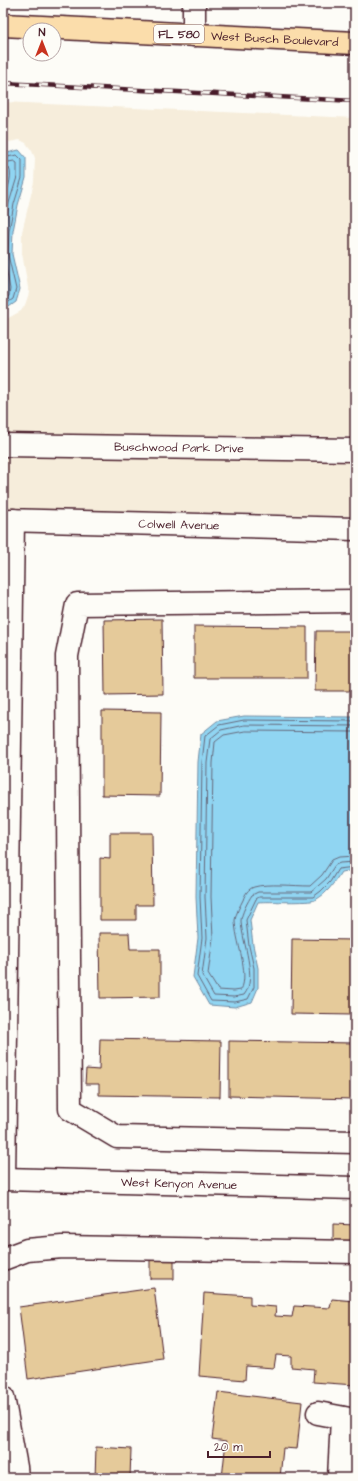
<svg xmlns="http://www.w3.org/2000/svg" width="358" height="1481" viewBox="0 0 358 1481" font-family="'Architects Daughter',sans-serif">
<rect width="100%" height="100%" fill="#fdfcf7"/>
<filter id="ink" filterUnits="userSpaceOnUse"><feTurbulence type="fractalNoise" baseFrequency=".025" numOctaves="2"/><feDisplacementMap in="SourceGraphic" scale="8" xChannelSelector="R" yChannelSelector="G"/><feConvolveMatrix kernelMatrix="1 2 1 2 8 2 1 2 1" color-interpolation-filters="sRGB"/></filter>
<g filter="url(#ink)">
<path fill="#f6eddb" d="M 3,102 L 355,118 L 355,437 L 3,433 L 3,321 L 21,311 L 25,305 L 29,293 L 22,253 L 22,232 L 34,182 L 35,158 L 32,151 L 26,143 L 20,140 L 3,143 Z
M 3,457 L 355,462 L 355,516 L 3,508 Z"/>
<path fill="#90d5f2" stroke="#748ca2" d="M 19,150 L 26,158 L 26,178 L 18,205 L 13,231 L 12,254 L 20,289 L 16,302 L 3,311 L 3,154 Z
M 244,716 L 355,717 L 355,870 L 341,872 C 334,883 327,894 315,900 C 309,903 269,901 258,902 L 250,920 L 253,945 L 258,968 L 258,988 L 252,1002 L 235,1007 L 209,1005 L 193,977 L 198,938 L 196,897 L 198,762 L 201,734 L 217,721 Z"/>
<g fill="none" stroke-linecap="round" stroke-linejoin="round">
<path stroke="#66687b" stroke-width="1" d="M 3,158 L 17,155 L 22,160 L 22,178 L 14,204 L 9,231 L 8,255 L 16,289 L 13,299 L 3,306
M 3,163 L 14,161 L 17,163 L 17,177 L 9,203 L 4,231 L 4,256 L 10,289 L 9,296 L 3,300
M 3,169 L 9,168 C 14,177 5,194 3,203
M 355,721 L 244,720 L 219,725 L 205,736 L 202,762 L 200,897 L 202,938 L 197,976 L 211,1001 L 235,1002 L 248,999 L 254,987 L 254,968 L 249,946 L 246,920 L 256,899 L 259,897 L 313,897 L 321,891 L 330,882 L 338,869 L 355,867
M 355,726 L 244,725 L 221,730 L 210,739 L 207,763 L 205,897 L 207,938 L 202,975 L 214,996 L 234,997 L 244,995 C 258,978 242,942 241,921 C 241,914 248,901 252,895 L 258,892 L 311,892 L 326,879 L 335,865 L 340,863 L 355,862
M 355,732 L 245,731 L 224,735 L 215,742 L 213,763 L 211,897 L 213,938 L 208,974 L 218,990 L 234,991 L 241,990 C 250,973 235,940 235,920 C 236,913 240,906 243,900 C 245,894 248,889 254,887 C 267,883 295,886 310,886 L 322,875 L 332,860 L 339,857 L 355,856"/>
</g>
<path fill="#e5ca9a" stroke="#4a1f2b" d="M 162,619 L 163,694 L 105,695 L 104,620 Z
M 194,626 L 307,627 L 307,678 L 194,678 Z
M 316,631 L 355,631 L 355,691 L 315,691 Z
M 102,711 L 161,712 L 160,796 L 102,795 Z
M 110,833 L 152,833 L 153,905 L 136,905 L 136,920 L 100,920 L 100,858 L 110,859 Z
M 99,933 L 129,933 L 130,949 L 160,949 L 160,997 L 100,998 Z
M 292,939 L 354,940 L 353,1015 L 291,1014 Z
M 100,1039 L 221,1041 L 220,1097 L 99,1095 L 99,1084 L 85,1084 L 86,1069 L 99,1070 Z
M 229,1041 L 355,1043 L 354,1099 L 229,1096 Z
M 333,1224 L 355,1225 L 355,1241 L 333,1241 Z
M 150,1257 L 174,1258 L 174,1279 L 150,1279 Z
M 154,1288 L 163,1359 L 28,1379 L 19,1307 Z
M 204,1293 L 250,1296 L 250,1305 L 276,1307 L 275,1316 L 292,1317 L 294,1306 L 330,1308 L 332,1299 L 355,1301 L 355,1385 L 313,1382 L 314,1369 L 291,1367 L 291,1356 L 276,1355 L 274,1368 L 246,1366 L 245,1380 L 199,1376 Z
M 218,1392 L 302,1402 L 297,1449 L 283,1448 L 280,1478 L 222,1478 L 226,1441 L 212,1439 Z
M 96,1447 L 131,1449 L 130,1478 L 95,1478 Z"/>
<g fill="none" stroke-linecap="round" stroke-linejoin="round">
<defs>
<g id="minor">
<path d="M 194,3 L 194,35"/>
<path id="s1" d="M 3,445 L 355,450"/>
<path id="s2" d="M 3,520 L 355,529"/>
<path d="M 355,601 L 77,604 L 67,656 L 70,1109 L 117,1137 L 355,1142"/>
<path id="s3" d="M 3,1179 L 355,1188"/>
<path d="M 4,1179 L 13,520"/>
<path d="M 3,1259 L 27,1250 L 62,1247 L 355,1252"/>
<path d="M 3,1397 L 16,1467 L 17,1478"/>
<path d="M 318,1413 L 355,1420"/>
<path d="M 339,1478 L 342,1418"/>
</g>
<g id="major">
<path id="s4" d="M 3,25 L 355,43"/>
</g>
</defs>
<use href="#minor" stroke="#4a1f2b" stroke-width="25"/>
<use href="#major" stroke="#4a1f2b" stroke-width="25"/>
<use href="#minor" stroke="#fdfcf7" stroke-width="22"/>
<use href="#major" stroke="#fbddab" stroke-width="22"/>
<defs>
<path id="rail" d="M 3,83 L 355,101"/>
</defs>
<use href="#rail" stroke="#4a1f2b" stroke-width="4.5"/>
<use href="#rail" stroke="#fdfcf7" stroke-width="3" stroke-dasharray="9" stroke-linecap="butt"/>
</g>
</g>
<g text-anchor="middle" stroke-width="3" stroke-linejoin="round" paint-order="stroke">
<rect fill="#fdfcf7" stroke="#806168" stroke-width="1" x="154" y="25" width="50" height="18" rx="3"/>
<g font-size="11" font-weight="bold" fill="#4a1f2b">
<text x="179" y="38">FL 580</text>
</g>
<g font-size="12" fill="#4a1f2b" stroke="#fdfcf7">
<text dy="4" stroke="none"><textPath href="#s4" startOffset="272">West Busch Boulevard</textPath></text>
<text dy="4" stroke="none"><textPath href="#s1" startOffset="176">Buschwood Park Drive</textPath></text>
<text dy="4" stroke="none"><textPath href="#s2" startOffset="176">Colwell Avenue</textPath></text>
<text dy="4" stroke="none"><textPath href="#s3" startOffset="176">West Kenyon Avenue</textPath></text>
</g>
</g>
<rect width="358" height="1481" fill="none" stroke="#fdfcf7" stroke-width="16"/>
<rect x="8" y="8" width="342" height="1465" fill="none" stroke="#4a1f2b" stroke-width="1.5" filter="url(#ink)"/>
<g transform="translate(42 42)"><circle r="19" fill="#fdfcf7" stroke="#b5a4a5"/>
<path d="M0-3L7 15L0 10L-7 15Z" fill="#c8321e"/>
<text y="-6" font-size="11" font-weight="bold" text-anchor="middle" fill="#4a1f2b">N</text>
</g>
<path d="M208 1451v6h62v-6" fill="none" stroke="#4a1f2b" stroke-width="2"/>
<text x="214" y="1451" font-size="12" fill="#4a1f2b" stroke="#fdfcf7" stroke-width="3" paint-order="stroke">20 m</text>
</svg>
